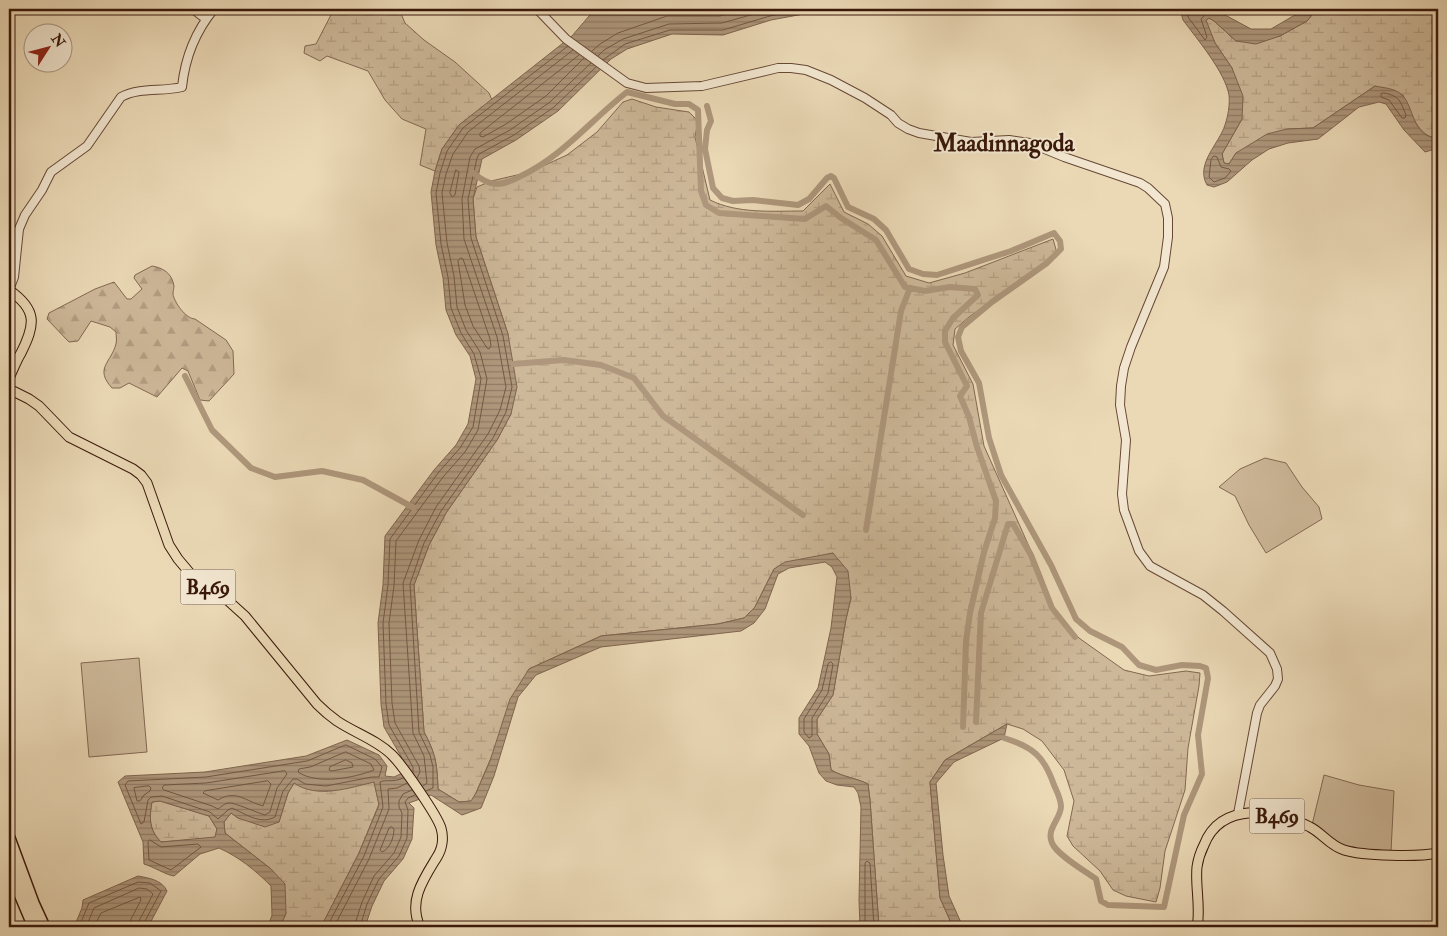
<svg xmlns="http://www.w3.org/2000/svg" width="1447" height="936" viewBox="0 0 1447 936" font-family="'IM FELL Double Pica',serif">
<defs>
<pattern id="forest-firs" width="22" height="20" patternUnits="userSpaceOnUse" patternTransform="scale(1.25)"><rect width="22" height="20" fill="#cdb899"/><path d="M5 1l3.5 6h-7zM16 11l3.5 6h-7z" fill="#b19d82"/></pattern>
<pattern id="wetland-marsh" width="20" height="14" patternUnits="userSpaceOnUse" patternTransform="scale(1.25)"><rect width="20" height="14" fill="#cdb899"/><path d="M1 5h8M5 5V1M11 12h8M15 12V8" fill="none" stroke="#b19d82"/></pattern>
<pattern id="water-rules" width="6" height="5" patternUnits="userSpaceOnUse" patternTransform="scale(1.25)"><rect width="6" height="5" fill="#ae977c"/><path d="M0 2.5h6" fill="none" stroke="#8f7a64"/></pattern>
</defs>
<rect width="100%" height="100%" fill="#ebd9b6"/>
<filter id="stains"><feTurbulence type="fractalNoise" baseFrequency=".004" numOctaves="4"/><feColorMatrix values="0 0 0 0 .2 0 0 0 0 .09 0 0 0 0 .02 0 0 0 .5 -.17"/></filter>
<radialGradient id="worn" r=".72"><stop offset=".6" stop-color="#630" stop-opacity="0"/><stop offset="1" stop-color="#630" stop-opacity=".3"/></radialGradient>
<path fill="url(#forest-firs)" stroke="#836852" d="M 152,266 C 163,268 172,273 174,286 C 174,288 173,291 173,294 C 174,302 186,319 195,319 L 226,340 L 233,351 L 234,374 L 209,401 L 200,400 L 188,371 L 182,368 L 157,397 L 129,383 L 120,388 L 112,388 C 94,368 111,363 116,344 C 117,340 116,336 116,332 L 110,327 L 91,321 L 78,341 L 69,342 L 47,319 L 49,313 L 95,289 L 114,282 L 127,299 L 131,299 L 142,289 L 134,278 L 135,275 Z"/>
<path fill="url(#wetland-marsh)" stroke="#836852" d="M 334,9 L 399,9 L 405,23 L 424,40 L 455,62 L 489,93 L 492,100 L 459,125 L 442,149 L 435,171 L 420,165 L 426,129 L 402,119 L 385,100 L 368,71 L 327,56 L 320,61 L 304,53 L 305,46 L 316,44 Z
M 1317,9 L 1438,9 L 1438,138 C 1418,138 1410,111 1403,95 L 1375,86 L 1313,128 L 1287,129 L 1236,153 L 1229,164 L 1224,163 L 1222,154 L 1242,119 L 1232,68 L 1215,43 L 1205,20 L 1209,18 L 1214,21 L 1236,41 L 1280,36 L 1307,21 Z
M 632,99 L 656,107 L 689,112 L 698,121 L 695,137 L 710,200 C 738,214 773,211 803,211 L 830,184 L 844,212 L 868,224 L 882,236 L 906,276 L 929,283 L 965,273 L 1053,239 L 1057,253 L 969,317 L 955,329 L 953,345 L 973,384 L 984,446 L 1036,562 L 1056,613 L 1079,638 L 1124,670 L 1149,676 L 1186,671 L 1200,673 L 1199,686 L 1188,748 L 1185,790 L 1165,851 L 1160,888 L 1156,902 L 1126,896 L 1113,890 L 1100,871 L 1073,846 L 1067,836 L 1074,801 L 1064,770 L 1042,741 L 1023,729 L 1007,724 L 945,760 L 930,782 L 940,898 L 953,927 L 879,927 L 870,800 L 868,784 C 856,778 843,777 831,770 L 829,754 L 817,734 L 817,719 L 833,695 L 846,619 L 851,598 L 833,553 L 774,569 L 755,607 L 744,618 L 718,624 L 601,636 L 529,669 L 476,793 L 472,801 L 459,802 L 438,789 C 437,764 436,754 424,732 L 414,585 L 429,545 L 446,513 L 497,440 L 511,414 L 508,334 L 476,237 L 473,199 L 477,187 L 491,181 L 530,172 L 567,155 L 597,132 L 623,102 Z
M 374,782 L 379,804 L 359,853 L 321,927 L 280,927 L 286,913 L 271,869 L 225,833 L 224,822 L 231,813 L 238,818 L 279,822 L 288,793 L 294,783 L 326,791 Z
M 160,801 L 209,816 L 217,829 L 215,838 L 161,842 C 149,830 149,818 152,802 Z"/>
<path fill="#cdb899" stroke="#836852" d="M 1265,458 L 1286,463 L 1302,487 L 1319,507 L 1322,519 L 1266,553 L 1249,525 L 1235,496 L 1219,487 L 1240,469 Z
M 139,658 L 147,752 L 89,757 L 81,663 Z
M 1324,775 L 1359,785 L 1394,791 L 1391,852 L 1345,848 L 1312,825 Z"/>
<path fill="url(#water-rules)" stroke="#7f644e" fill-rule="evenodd" d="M 595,9 L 831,9 L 771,20 L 723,35 L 672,34 L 627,49 L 611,59 L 558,111 L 516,140 L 482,159 L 473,199 L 476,237 L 508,334 L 517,387 L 511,414 L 497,440 L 446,513 L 429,545 L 414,585 L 424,732 C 436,754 437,764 438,789 L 459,802 L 471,801 L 476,793 L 490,761 L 510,699 L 529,669 L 601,636 L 718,624 L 744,618 L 755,607 L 774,569 L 785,562 L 833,553 L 848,571 L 851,598 L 846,619 L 833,695 L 817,719 L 817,734 L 829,754 L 831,770 C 843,777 856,778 868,784 L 870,800 L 879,927 L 860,927 L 859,900 L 861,807 L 858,793 L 854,787 L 837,785 L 826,781 L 819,773 L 809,746 L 799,734 L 799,718 L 818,688 L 831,628 L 837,577 L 832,567 L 825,562 L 789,568 L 778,574 L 765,609 L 754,623 L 741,631 L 601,647 L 536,675 L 518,697 L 494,776 L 481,808 L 462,815 L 431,795 L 409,803 L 414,808 L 412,839 L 403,859 L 384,881 L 372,906 L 365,927 L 321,927 L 359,853 L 379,805 L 374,782 C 349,788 317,799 294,783 L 288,793 L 279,822 L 265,827 L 238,818 L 231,813 L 224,822 L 225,833 L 271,869 L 285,884 L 286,913 L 280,927 L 268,927 L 272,915 L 271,886 C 255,870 239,857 219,848 L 200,854 L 174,876 C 166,875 154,867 144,864 L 143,842 L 118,782 L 125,776 L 205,772 L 306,756 L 347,740 L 379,755 L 387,766 L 385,776 L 394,777 L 409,770 L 384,727 L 381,704 L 378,623 L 383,585 L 385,536 L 434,470 L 456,445 L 468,424 L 476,379 L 470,356 L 456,335 L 446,310 L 443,278 L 436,245 L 431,192 L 435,171 L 442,149 L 459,125 L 572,36 ZM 160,801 L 209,816 L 217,829 L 215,837 L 161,842 C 149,830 149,818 152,802 Z
M 1183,9 L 1214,9 L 1251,29 L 1271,29 L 1300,12 L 1302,9 L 1317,9 L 1307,21 L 1280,36 L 1256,44 L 1236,41 L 1214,21 L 1209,18 L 1206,20 L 1215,43 L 1232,68 L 1243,96 L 1242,119 L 1222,154 L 1224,163 L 1229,164 L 1236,153 L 1267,134 L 1287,129 L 1313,128 L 1375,86 C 1384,88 1395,88 1402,95 C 1414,106 1412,138 1438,138 L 1438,148 L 1425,152 L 1404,130 L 1386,104 L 1379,102 L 1359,107 L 1318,139 L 1288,143 L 1269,149 L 1252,160 L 1227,182 L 1214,187 L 1207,185 C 1195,164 1219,144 1225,125 C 1228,116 1230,105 1229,95 C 1225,72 1197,39 1183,20 L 1181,13 Z
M 1007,724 L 1004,738 L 954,762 L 936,783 L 943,855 L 949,896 L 963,927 L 953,927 L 940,898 L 930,782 L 945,760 Z
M 138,876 C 149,878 162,880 167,891 L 148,927 L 74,927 L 82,908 L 83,900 Z"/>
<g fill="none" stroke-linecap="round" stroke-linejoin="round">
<path stroke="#745843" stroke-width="1" d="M 1187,9 L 1188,17 L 1205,40 L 1207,37 L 1201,19 L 1206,14 L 1211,12 L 1212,9
M 592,51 L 600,44 L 618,33 L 667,16 L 720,16 L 745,9
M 579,55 L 480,133 L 480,136 L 483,137 L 506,124 L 546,96 L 584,58
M 598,56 L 604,50 L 623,39 L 669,24 L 722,23 L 772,9
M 603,60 L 625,44 L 670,30 L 723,30 L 770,16 L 805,9
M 1384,93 C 1400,96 1400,101 1406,115 L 1405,118 L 1402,118 L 1389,100 L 1381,97 L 1381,94 Z
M 1214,156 L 1217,157 L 1221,167 L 1229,169 L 1231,171 L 1225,178 L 1214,182 L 1209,177 L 1211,160 Z
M 456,170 L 459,172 L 455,195 L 452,197 L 450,193 Z
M 461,258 L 463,259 L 490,339 L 491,346 L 489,349 L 487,348 L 473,326 L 465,305 L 458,261 Z
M 831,662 L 833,664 L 828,693 L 812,718 L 812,736 L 809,738 L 804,732 L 804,719 L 822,690 L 828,664 Z
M 346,745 L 375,759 L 382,767 L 379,777 L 372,777 L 326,786 L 305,784 L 297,779 L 293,779 L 283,791 L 275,817 C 260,825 246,814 232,808 L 228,810 L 218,819 L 210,812 L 162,796 L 151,797 L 148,800 L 144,822 L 141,824 L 125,785 L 128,781 L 206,777 L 307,761 Z
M 346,752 L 371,764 L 374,770 C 354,778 317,785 298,772 L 299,769 L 310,767 Z
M 346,760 L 352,763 L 353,767 L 332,771 L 329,770 L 330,767 Z
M 285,771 L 287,774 L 277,788 L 270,812 L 265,815 C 258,813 233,802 229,803 C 225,803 221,807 218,809 L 212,806 L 164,790 L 162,788 L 164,785 L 206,783 Z
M 413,772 L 413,767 L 389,725 L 386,704 L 383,623 L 388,585 L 390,539 L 438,473 L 460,448 L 473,427 L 481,379 L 474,354 L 461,333 L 451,308 L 448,277 L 441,244 L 436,193 L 440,173 L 447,151 L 463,128 L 568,46
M 417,778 L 420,772 L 419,766 L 395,723 L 392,703 L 389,623 L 394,586 L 396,541 L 443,477 L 465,452 L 478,430 L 487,379 L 480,352 L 466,330 L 457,307 L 454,276 L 447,243 L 442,193 L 446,174 L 453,154 L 468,132 L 573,50
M 268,781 L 271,784 L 263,806 C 245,801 236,789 218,800 L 203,793 L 205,791 Z
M 149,786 L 151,788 L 150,791 L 144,795 L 140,801 L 137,801 L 134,788 Z
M 423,786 L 427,783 L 424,756 L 413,733 L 403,583 L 419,540 L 436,507 L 488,434 L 500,410 L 506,387 L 497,337 L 464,239 L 462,199 L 470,157 L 475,149 L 510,130 L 550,102 L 591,63
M 426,791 L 433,788 L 433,767 L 430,755 L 419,732 L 410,584 L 424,543 L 441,511 L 493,438 L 506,412 L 512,387 L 503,336 L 471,238 L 468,199 L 477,158 L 479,154 L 514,135 L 554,107 L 596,67
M 392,827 L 394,829 C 394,837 390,849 382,852 L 380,850 L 389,828 Z
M 150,840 L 161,847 L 198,844 L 201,847 L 171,870 L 149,860 L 148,842 Z
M 79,927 L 89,903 L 138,882 L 150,883 L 161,891 L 144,923 L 144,927
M 86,927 L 94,908 L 139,888 L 147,889 L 153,894 L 139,921 L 138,927
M 94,927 L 101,913 L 140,897 L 141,900 L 131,919 L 130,927
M 327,927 L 364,856 L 383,807 L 380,782 C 386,779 393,783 403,778
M 334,927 L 369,859 L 389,809 L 388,789 L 397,788 L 407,783
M 354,927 L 362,902 L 374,876 L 394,853 L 401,837 L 402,813 L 399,807 L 399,801 L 403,794 L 412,790
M 360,927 L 367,904 L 379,879 L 399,856 L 407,838 L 408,810 L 405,802 L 408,798 L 415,795
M 865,927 L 865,863 L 867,861 L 870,863 L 874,927"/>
<path stroke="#ae977c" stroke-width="6" d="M 707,106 L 711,121 L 707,130 L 705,149 L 713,188 L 722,198 L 733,201 L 753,200 L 798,205 L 809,199 L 827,178 L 831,176 L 834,178 L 848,207 L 874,219 L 886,230 L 909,269 L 923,274 L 937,275 L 1011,251 L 1054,233 L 1060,241 L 1061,249 L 1047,263 L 992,302 L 962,327 L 958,337 L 961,351 L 979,383 L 989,438 L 1001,475 L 1051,565 L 1076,619 L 1090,631 L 1122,647 L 1139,665 L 1156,670 L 1182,665 L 1200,666 L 1206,668 L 1208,678 L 1198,735 L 1202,774 L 1184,815 L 1164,907 L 1108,905 L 1101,901 L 1096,879 C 1085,871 1057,855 1052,843 C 1046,829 1060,820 1061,807 C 1061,799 1057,792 1054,785 C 1044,756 1033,747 1004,738
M 472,172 C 478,177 488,184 496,184 C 504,184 514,180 521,176 C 563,156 591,120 627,92 L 675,104 L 689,104 L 698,110 L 701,191 L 706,205 L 719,213 L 805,219 L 826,206 L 841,218 L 876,240 L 905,287 L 925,291 L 950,287 L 975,289 L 978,295 L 953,318 L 945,331 L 945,342 L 967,386 L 960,396 L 969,417 L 977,447 L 996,501 L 995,518 L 984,552 L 970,613 L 966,641 L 963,727
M 513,364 L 564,360 L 601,365 L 634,378 L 663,416 L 803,515
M 185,376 L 212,430 L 251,468 L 275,477 L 322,471 L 363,480 L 414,508
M 866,530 L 901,311 L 910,288
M 976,722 L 981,613 L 1008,524 L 1013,524 L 1031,555 L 1052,608 L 1075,637"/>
<defs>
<path id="minor" d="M 193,9 L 206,19
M 537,9 L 566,39 L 627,83 L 646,88 L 702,86 L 778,68 L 791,68 L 806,70 L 831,80 L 865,98 L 891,115 L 898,123 L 908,129 L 919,133 L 971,142 L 1009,140 L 1030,143 L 1064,157 L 1140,183 L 1148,188 L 1165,204 L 1168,218 L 1168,237 L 1164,267 L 1131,347 L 1124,368 L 1121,386 L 1120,405 L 1126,440 L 1122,494 L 1124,510 L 1139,551 L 1150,566 L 1203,595 L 1223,611 L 1270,653 L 1277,669 L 1278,679 L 1275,686 L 1260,705 L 1257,713 L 1238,814
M 9,290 L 14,277 L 19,229 L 25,215 L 42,190 L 51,172 L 87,146 L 121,97 C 139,87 162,92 182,87 C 185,58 195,32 214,9"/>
<path id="major" d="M 9,290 C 38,310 35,325 21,353 C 16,361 13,370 9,378
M 9,389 L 29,399 L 39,406 L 69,437 L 133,469 L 141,475 L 147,483 L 169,545 L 178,559 L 194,578 L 224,597 L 245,616 L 317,704 C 323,710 330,716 337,721 C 355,733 377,740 392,755 C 403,766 437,815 441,828 C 444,838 442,849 437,857 C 423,880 408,901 420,927
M 1197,927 C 1201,908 1195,886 1197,867 C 1198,860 1201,851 1204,845 C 1221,801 1276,809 1310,827 C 1322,833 1330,846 1344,850 C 1363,856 1419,857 1438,853"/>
<path id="highway" d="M 9,838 L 33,903 L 44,927
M 9,868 L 34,927"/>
</defs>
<use href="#minor" stroke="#664835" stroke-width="10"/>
<use href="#major" stroke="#39180a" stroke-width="11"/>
<use href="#highway" stroke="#39180a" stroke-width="14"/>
<use href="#minor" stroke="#f2e6d0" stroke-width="8"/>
<use href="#major" stroke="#ebd9b6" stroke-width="9"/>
<use href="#highway" stroke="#ebd9b6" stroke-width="11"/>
</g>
<g text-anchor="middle" stroke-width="4" stroke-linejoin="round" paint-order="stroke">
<g fill="#f2e6d0" stroke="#705645" stroke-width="1">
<rect x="180.5" y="569.5" width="55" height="35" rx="4"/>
<rect x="1249.5" y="798.5" width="55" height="35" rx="4"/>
</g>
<g font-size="20" font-weight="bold" fill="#39180a">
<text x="208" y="594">B469</text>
<text x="1277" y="823">B469</text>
</g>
<g font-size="24" font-weight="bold" fill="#39180a" stroke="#f2e6d0">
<text x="1004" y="151">Maadinnagoda</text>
</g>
</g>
<rect width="1447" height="936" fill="none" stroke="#ebd9b6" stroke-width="30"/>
<rect x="10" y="10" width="1427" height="916" fill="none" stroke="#39180a" stroke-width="2.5"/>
<rect x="15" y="15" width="1417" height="906" fill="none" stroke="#39180a"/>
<g transform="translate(48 48) rotate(54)"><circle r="24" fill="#f2e6d0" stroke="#a89481"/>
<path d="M0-4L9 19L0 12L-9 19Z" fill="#8f2418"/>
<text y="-8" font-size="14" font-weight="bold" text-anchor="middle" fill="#39180a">N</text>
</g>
<rect width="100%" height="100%" filter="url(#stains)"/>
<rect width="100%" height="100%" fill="url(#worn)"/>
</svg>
